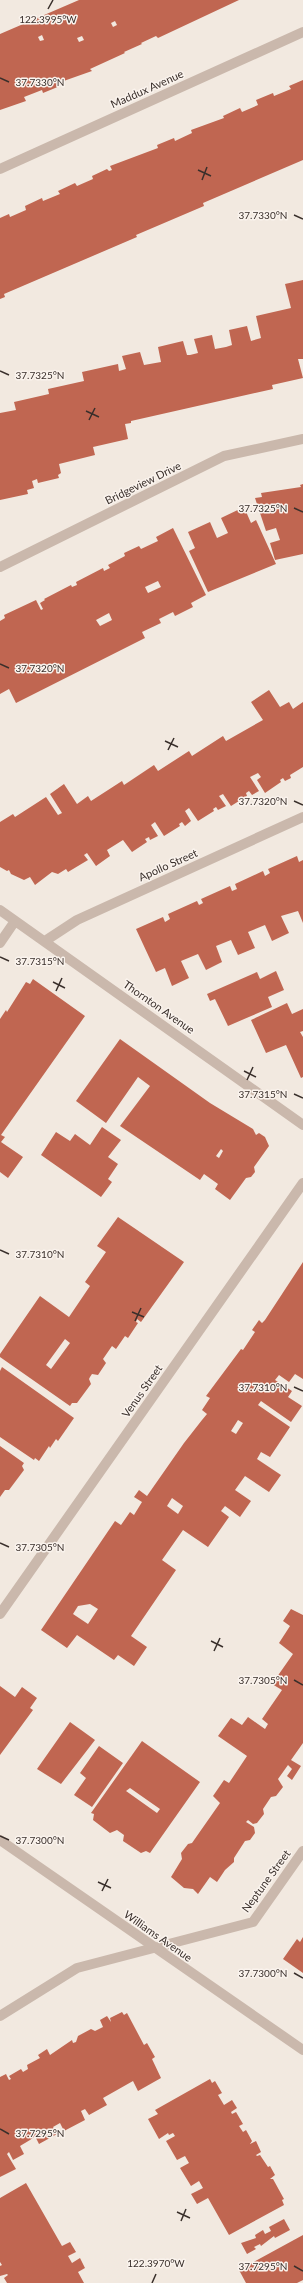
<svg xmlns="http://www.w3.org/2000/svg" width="303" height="2283" viewBox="0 0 303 2283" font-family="Lato,sans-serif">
<rect width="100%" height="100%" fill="#f2e9e0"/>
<path fill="#c06651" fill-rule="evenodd" d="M 79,0 L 239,0 L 158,38 L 156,36 L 141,43 L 142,44 L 124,52 L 125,53 L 90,69 L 92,71 L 58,83 L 60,86 L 43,93 L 42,90 L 24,97 L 26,101 L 0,110 L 0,34 ZM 115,21 L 117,25 L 113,27 L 111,23 ZM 42,35 L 44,40 L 40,41 L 38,37 ZM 82,36 L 84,40 L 79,42 L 77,38 Z
M 303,80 L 303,160 L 203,203 L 204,206 L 136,235 L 137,237 L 4,294 L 5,297 L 0,299 L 0,218 L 9,214 L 10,217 L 26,210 L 25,206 L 42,198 L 43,201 L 60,194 L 58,191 L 75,183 L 77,186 L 93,179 L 92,176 L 107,169 L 109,171 L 112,170 L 110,166 L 158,148 L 157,145 L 174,138 L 175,141 L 192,133 L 191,130 L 224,118 L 223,116 L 240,108 L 242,112 L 258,105 L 256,100 L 273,93 L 274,96 L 291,89 L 289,86 Z
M 303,280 L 303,359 L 298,359 L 303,378 L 272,385 L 273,389 L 131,421 L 131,423 L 125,424 L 128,439 L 93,447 L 95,455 L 59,464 L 61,473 L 58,475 L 59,478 L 38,483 L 37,479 L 32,481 L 34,488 L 27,490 L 28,494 L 0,500 L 0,413 L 16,410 L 14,402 L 49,394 L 48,389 L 84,381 L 82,372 L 118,364 L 119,371 L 126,369 L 122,356 L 140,352 L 144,365 L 161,362 L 158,347 L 183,341 L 187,355 L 190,355 L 198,353 L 194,339 L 212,335 L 215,349 L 226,347 L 232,345 L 229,330 L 247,326 L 251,341 L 261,338 L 256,316 L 291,308 L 285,284 Z
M 303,484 L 303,554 L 275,560 L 270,543 L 280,540 L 276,528 L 266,531 L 255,498 L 262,497 L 261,493 L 301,487 L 300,485 Z
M 244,507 L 251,523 L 256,520 L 276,564 L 208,592 L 189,551 L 195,548 L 188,532 L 210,522 L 217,538 L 228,533 L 221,518 Z
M 173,528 L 206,595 L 191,603 L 193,607 L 175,616 L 173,612 L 159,619 L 161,623 L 142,632 L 145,638 L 16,703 L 9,689 L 0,694 L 0,621 L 5,618 L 4,615 L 36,600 L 41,610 L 43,609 L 40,603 L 45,600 L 44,599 L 71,585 L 72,587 L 77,585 L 76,582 L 103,568 L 104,571 L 110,568 L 108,565 L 125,556 L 124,553 L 139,546 L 141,549 L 158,541 L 156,537 ZM 158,581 L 161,587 L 148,593 L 145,587 ZM 109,613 L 112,620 L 100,626 L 96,620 Z
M 269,690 L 280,707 L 289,702 L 293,709 L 303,702 L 303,767 L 290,775 L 291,778 L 285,781 L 283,778 L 280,780 L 281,782 L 265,793 L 257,780 L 261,777 L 258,773 L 250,777 L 259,791 L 252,795 L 249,791 L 246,793 L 247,796 L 231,806 L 223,794 L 219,796 L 226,806 L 218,810 L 216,807 L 213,809 L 214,811 L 198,821 L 189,808 L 185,811 L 191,821 L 185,826 L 182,822 L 179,824 L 180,826 L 164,836 L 155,822 L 151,825 L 158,836 L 150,840 L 149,837 L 145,839 L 147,842 L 132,852 L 123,840 L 107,850 L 110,856 L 96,866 L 87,853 L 84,855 L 88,860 L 68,872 L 66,869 L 58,874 L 52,872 L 35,885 L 30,877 L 24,880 L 11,874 L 9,870 L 7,871 L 0,867 L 0,822 L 13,814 L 15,817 L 46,797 L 58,815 L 62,813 L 50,794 L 64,784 L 77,804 L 88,796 L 91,801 L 122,781 L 124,785 L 154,765 L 158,771 L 189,751 L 192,756 L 223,736 L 226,741 L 263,720 L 251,702 Z
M 297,856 L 299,862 L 303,860 L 303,923 L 298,911 L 281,916 L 289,933 L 272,941 L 265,925 L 248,932 L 255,948 L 238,955 L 231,940 L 216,946 L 222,962 L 206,970 L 198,954 L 181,961 L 189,978 L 172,986 L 165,968 L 156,972 L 136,929 L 163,917 L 165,922 L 170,919 L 168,914 L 197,901 L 199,905 L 203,903 L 201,899 L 230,886 L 232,891 L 237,889 L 235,884 L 263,871 L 265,876 L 270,873 L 268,869 Z
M 276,971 L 284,990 L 268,997 L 272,1007 L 228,1026 L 215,999 L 210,1001 L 207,994 L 257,972 L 260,979 Z
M 33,979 L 85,1016 L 1,1135 L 5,1137 L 1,1142 L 23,1157 L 8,1178 L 0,1172 L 0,1019 L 6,1010 L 7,1012 L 26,982 L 30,984 Z
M 287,1003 L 292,1014 L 303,1009 L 303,1031 L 300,1032 L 303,1037 L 303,1077 L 301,1078 L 286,1045 L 266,1053 L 251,1020 Z
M 120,1039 L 210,1103 L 253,1129 L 256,1135 L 259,1133 L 265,1137 L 269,1146 L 254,1167 L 255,1172 L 251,1177 L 246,1178 L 230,1200 L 215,1189 L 218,1184 L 204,1174 L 200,1180 L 120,1126 L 150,1086 L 138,1077 L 106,1123 L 76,1101 ZM 221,1149 L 223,1151 L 219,1158 L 216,1156 Z
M 102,1127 L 121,1140 L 108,1157 L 118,1164 L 108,1179 L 112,1182 L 101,1197 L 41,1155 L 56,1132 L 70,1141 L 75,1134 L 90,1145 Z
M 118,1217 L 184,1262 L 141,1322 L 137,1319 L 136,1322 L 138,1323 L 128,1338 L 125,1336 L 116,1349 L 112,1346 L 103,1359 L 106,1363 L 98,1375 L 92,1374 L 90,1377 L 89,1379 L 91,1384 L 77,1403 L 72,1403 L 70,1406 L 0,1357 L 0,1354 L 40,1296 L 69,1317 L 90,1286 L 85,1282 L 106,1252 L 97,1246 ZM 65,1339 L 70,1343 L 51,1369 L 46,1365 Z
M 303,1262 L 303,1379 L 295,1374 L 289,1382 L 279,1375 L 275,1380 L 292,1391 L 288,1397 L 302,1406 L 291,1422 L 261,1401 L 258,1405 L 290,1427 L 270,1457 L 261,1452 L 257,1459 L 281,1475 L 269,1492 L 245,1476 L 235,1490 L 251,1501 L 240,1517 L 225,1506 L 221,1511 L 229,1517 L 208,1547 L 183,1530 L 162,1560 L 176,1570 L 131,1636 L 147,1647 L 134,1666 L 118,1655 L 114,1660 L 77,1635 L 67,1648 L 41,1630 L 115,1521 L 121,1525 L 130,1512 L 134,1515 L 142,1502 L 134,1497 L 139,1490 L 147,1496 L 184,1443 L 202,1420 L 207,1414 L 202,1410 L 210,1398 L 206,1396 L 241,1349 L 243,1350 L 255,1332 L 252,1330 L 259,1320 L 262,1323 L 265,1320 ZM 238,1420 L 243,1423 L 236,1434 L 231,1431 ZM 172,1498 L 183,1506 L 178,1514 L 167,1506 ZM 90,1604 L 98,1609 L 88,1624 L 73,1614 L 78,1606 Z
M 2,1367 L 74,1418 L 58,1441 L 56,1439 L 50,1448 L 49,1446 L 39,1461 L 35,1458 L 34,1460 L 0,1437 L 0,1371 Z
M 0,1446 L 24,1463 L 22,1466 L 24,1470 L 9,1490 L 5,1490 L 0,1497 Z
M 291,1609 L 303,1615 L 303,1743 L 291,1760 L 301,1766 L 292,1780 L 287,1776 L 292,1769 L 288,1765 L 278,1779 L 283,1787 L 276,1796 L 271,1797 L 263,1809 L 264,1814 L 257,1823 L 253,1824 L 248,1820 L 246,1822 L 254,1827 L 255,1833 L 250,1840 L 245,1841 L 234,1858 L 234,1862 L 225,1870 L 217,1882 L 210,1877 L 198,1894 L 193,1889 L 184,1888 L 171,1877 L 182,1859 L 181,1853 L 188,1844 L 192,1843 L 220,1803 L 213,1796 L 224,1780 L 229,1783 L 247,1756 L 218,1736 L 231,1718 L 242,1725 L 248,1717 L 265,1729 L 268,1724 L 262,1719 L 282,1690 L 272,1684 L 293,1654 L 279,1643 L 290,1626 L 283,1621 Z
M 0,1686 L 15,1697 L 22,1687 L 37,1698 L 30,1708 L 33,1710 L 0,1755 Z
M 70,1722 L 95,1740 L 61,1784 L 37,1769 Z
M 142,1741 L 200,1782 L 150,1853 L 146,1851 L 141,1853 L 123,1841 L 124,1835 L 117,1830 L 110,1833 L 93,1820 L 94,1814 L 91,1813 ZM 130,1788 L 160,1809 L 157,1813 L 126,1791 Z
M 99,1746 L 123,1763 L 92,1807 L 74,1795 L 86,1778 L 80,1773 Z
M 303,1937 L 303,1973 L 283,1959 L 297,1939 L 300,1942 Z
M 122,2012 L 124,2015 L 127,2013 L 144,2045 L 147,2043 L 155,2057 L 152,2059 L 161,2078 L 138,2091 L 133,2081 L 103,2098 L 107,2105 L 89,2115 L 85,2109 L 81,2111 L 85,2120 L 64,2131 L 60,2123 L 53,2127 L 57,2134 L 39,2144 L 35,2136 L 30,2140 L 20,2146 L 24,2154 L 13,2160 L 9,2152 L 7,2154 L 16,2169 L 0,2177 L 0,2077 L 6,2074 L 9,2080 L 11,2079 L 9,2076 L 21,2069 L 23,2072 L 28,2069 L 27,2065 L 40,2058 L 38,2055 L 47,2049 L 50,2055 L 72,2040 L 73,2043 L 76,2042 L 78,2036 L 91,2029 L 95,2031 L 103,2027 L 100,2020 L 107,2016 L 111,2022 L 110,2018 Z
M 210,2079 L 212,2083 L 215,2081 L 222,2093 L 218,2095 L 224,2105 L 232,2100 L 237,2108 L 231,2112 L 232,2114 L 236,2112 L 243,2124 L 239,2126 L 243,2132 L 246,2130 L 252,2141 L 250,2144 L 256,2141 L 261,2152 L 256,2155 L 257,2156 L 260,2155 L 268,2167 L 270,2166 L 275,2175 L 270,2179 L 273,2179 L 284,2199 L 282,2200 L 284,2205 L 229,2235 L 208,2198 L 197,2204 L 191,2194 L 203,2188 L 199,2181 L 191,2186 L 180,2168 L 189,2163 L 185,2156 L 177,2160 L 166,2141 L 175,2136 L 173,2133 L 169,2135 L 168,2133 L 159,2139 L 148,2119 L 158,2114 L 155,2110 Z
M 26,2183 L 62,2246 L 70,2242 L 76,2252 L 68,2256 L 72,2263 L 80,2258 L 85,2268 L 78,2272 L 84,2283 L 7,2283 L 4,2278 L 8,2275 L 7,2274 L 0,2276 L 0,2266 L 2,2265 L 0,2262 L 0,2198 Z
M 284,2219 L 290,2230 L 275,2238 L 274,2236 L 261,2246 L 260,2244 L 254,2247 L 256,2249 L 247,2254 L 241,2243 L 256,2238 L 255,2235 L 263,2230 L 265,2234 L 271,2231 L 269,2227 Z
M 303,2235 L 303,2280 L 297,2283 L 246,2283 L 239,2270 Z"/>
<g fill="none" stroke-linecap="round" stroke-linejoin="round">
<path stroke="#cab8ac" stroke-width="10" d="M 0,169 L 303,32
M 0,567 L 224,456 L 303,439
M 0,910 L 303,1125
M 45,941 L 77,920 L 303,817
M 0,943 L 15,921
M 0,1614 L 303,1183
M 0,1840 L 303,2050
M 0,2016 L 77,1968 L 253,1922 L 303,1851"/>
</g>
<path fill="none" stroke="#392f2b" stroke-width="1.5" d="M 48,9 L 53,0M 0,78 L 9,82M 198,170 L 211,176M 202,180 L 207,167M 294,215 L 303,219M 0,371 L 9,375M 86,411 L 99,417M 89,420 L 95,408M 294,508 L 303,512M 0,664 L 9,668M 165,741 L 178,747M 168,750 L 174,738M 294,801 L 303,805M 0,957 L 9,961M 53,982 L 65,988M 56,991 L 62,978M 244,1071 L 256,1077M 247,1080 L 253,1067M 294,1094 L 303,1098M 0,1250 L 9,1254M 132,1312 L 144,1317M 135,1321 L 141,1308M 294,1387 L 303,1391M 0,1543 L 9,1547M 211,1641 L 223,1647M 214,1651 L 220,1638M 294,1680 L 303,1685M 0,1836 L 9,1840M 98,1882 L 111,1888M 102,1891 L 108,1879M 294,1973 L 303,1978M 0,2129 L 9,2134M 177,2212 L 190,2218M 181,2221 L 186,2209M 294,2266 L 303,2271M 152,2283 L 156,2274"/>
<g text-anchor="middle" stroke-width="3" stroke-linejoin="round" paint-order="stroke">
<g font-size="11" fill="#392f2b" stroke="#faf3ed">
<text transform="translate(147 89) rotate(-24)" y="4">Maddux Avenue</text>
<text transform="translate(143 483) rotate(-26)" y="4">Bridgeview Drive</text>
<text transform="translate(168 865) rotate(-24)" y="4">Apollo Street</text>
<text transform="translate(159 1007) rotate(35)" y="4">Thornton Avenue</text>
<text transform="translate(142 1391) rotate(-55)" y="4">Venus Street</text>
<text transform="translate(266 1881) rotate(-54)" y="4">Neptune Street</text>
<text transform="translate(158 1936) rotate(35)" y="4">Williams Avenue</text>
</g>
</g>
<g font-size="10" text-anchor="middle" fill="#392f2b" stroke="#faf3ed" stroke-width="3" stroke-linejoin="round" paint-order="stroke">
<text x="48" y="23">122.3995°W</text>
<text x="40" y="86">37.7330°N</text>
<text x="263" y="219">37.7330°N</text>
<text x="40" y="379">37.7325°N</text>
<text x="263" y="512">37.7325°N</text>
<text x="40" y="672">37.7320°N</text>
<text x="263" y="805">37.7320°N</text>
<text x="40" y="965">37.7315°N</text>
<text x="263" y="1098">37.7315°N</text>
<text x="40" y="1258">37.7310°N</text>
<text x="263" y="1391">37.7310°N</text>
<text x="40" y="1551">37.7305°N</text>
<text x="263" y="1684">37.7305°N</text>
<text x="40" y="1844">37.7300°N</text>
<text x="263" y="1977">37.7300°N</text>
<text x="40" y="2137">37.7295°N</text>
<text x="156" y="2267">122.3970°W</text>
<text x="263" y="2270">37.7295°N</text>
</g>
</svg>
